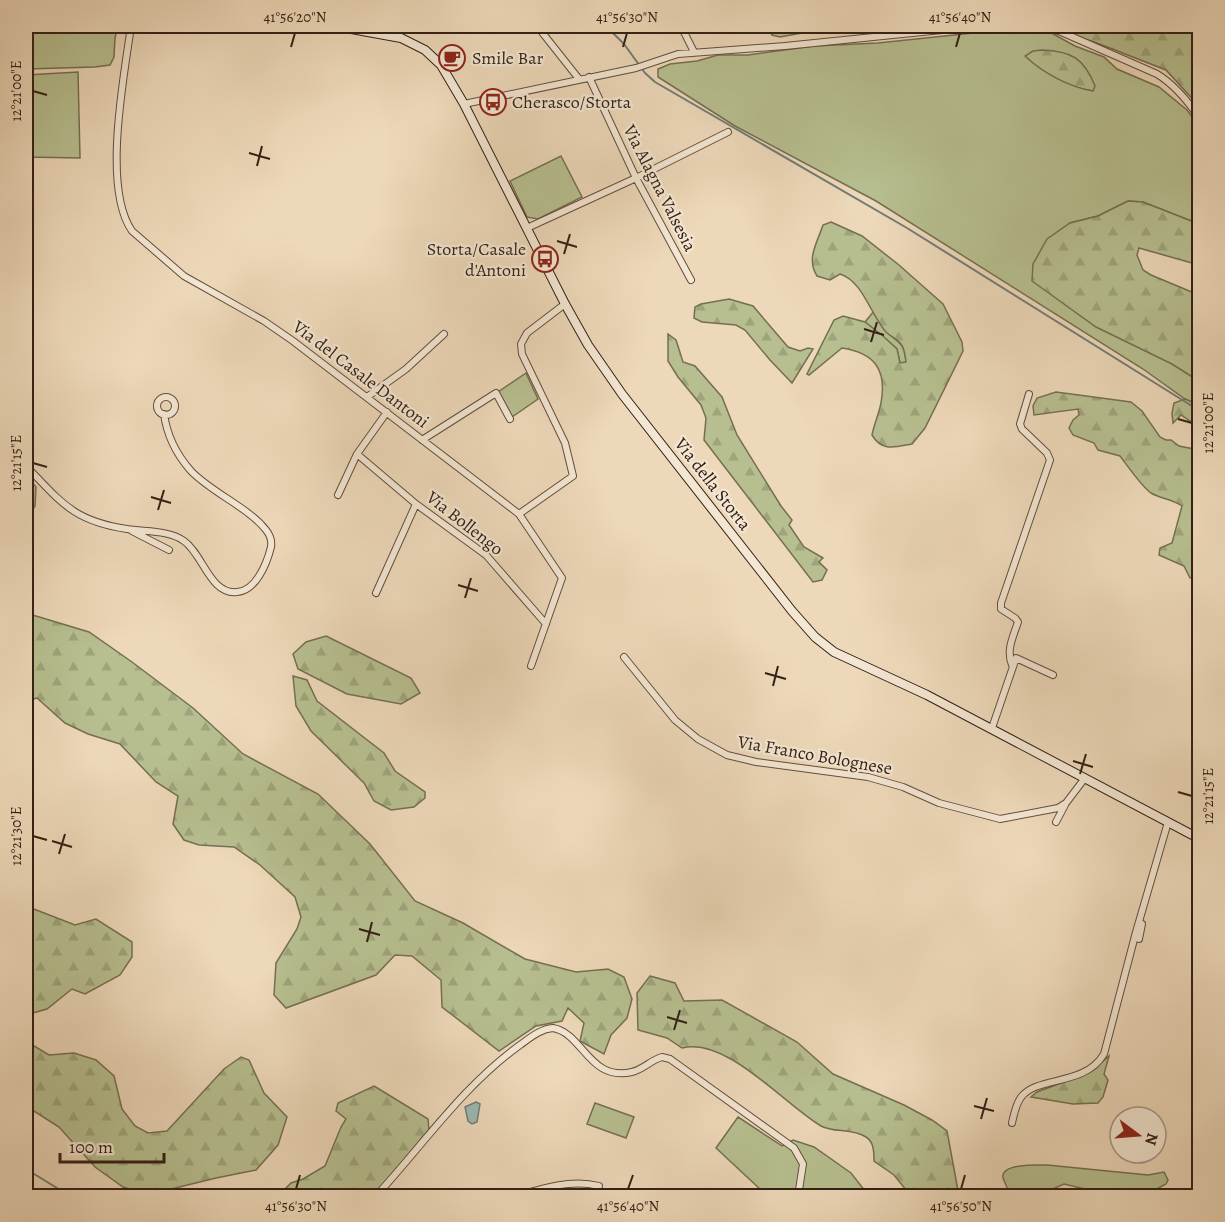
<svg xmlns="http://www.w3.org/2000/svg" width="1225" height="1222" viewBox="0 0 1225 1222" font-family="Alegreya,serif">
<defs>
<pattern id="forest-firs" width="22" height="20" patternUnits="userSpaceOnUse" patternTransform="scale(1.5)"><rect width="22" height="20" fill="#b7bf90"/><path d="M5 1l3.5 6h-7zM16 11l3.5 6h-7z" fill="#9ea47b"/></pattern>
</defs>
<rect width="100%" height="100%" fill="#edd8b9"/>
<filter id="stains"><feTurbulence type="fractalNoise" baseFrequency=".00333" numOctaves="4"/><feColorMatrix values="0 0 0 0 .2 0 0 0 0 .09 0 0 0 0 .02 0 0 0 .5 -.17"/></filter>
<radialGradient id="worn" r=".72"><stop offset=".6" stop-color="#630" stop-opacity="0"/><stop offset="1" stop-color="#630" stop-opacity=".3"/></radialGradient>
<path fill="#b7bf90" stroke="#756f52" stroke-width="1.5" d="M 26,26 L 62,26 L 63,28 L 75,27 L 76,26 L 118,26 L 115,38 L 114,57 L 110,65 L 95,67 L 27,69 L 26,30 L 34,29 L 26,29 Z
M 767,26 L 848,26 L 848,28 L 842,30 L 830,28 L 780,37 L 772,35 Z
M 1011,29 L 1046,30 L 1075,46 L 1104,57 L 1117,69 L 1159,87 L 1187,110 L 1199,126 L 1199,224 L 1143,202 L 1128,201 L 1098,216 L 1070,223 L 1172,364 L 1199,381 L 1199,405 L 1185,399 L 1143,369 L 876,201 L 735,126 L 658,77 L 658,69 L 670,64 L 697,61 L 718,55 L 748,55 L 814,46 L 878,43 Z
M 78,72 L 80,158 L 26,157 L 26,75 Z
M 561,156 L 582,197 L 538,219 L 527,217 L 510,181 Z
M 874,311 C 878,318 882,328 888,333 C 901,345 904,343 906,362 L 900,363 L 897,349 L 865,322 Z
M 526,373 L 538,399 L 512,417 L 498,392 Z
M 595,1103 L 634,1117 L 626,1138 L 587,1124 Z
M 738,1117 L 782,1146 L 793,1140 L 814,1147 L 851,1173 L 869,1196 L 757,1196 L 762,1191 L 716,1148 Z
M 1047,1165 L 1148,1175 L 1164,1172 L 1168,1180 L 1166,1184 L 1153,1191 L 1085,1189 L 1064,1184 L 1037,1196 L 1010,1196 C 1009,1190 1005,1184 1003,1178 C 1000,1163 1039,1165 1047,1165 Z"/>
<path fill="url(#forest-firs)" stroke="#756f52" stroke-width="1.5" d="M 1052,26 L 1199,27 L 1199,106 L 1166,70 L 1097,43 L 1050,28 Z
M 1042,50 C 1071,51 1084,58 1095,86 L 1093,91 C 1069,87 1043,73 1025,56 L 1033,51 Z
M 1128,201 L 1143,202 L 1199,224 L 1199,265 L 1139,248 L 1137,255 L 1143,270 L 1151,275 L 1199,295 L 1199,381 L 1172,364 L 1096,327 L 1032,281 L 1033,264 L 1047,239 L 1070,223 L 1098,216 Z
M 831,222 L 862,236 L 899,265 L 943,304 L 962,342 L 963,351 L 925,428 L 912,444 C 895,447 882,452 872,435 C 874,424 879,414 881,403 C 887,370 875,353 842,348 L 809,375 L 807,374 L 834,320 L 843,316 L 865,322 L 883,336 L 897,349 L 900,363 L 906,362 C 905,355 905,349 901,344 C 898,339 891,337 886,332 C 871,316 863,281 840,274 L 830,280 L 817,276 C 806,259 817,243 823,225 Z
M 729,299 L 753,306 L 788,347 L 800,351 L 808,348 L 813,349 L 792,383 L 770,360 L 745,330 L 736,325 L 702,322 L 694,318 L 695,307 L 701,304 Z
M 668,334 L 676,340 L 683,362 L 695,366 L 722,397 L 737,435 L 781,506 L 792,520 L 789,525 L 804,547 L 823,558 L 819,562 L 827,570 L 822,580 L 813,582 L 704,440 L 706,418 L 701,405 L 678,377 L 668,361 Z
M 1056,392 L 1131,402 L 1142,411 L 1160,437 L 1166,440 L 1171,440 L 1179,446 L 1194,449 L 1199,455 L 1199,576 L 1190,578 L 1184,566 L 1159,555 L 1160,548 L 1172,543 L 1182,506 C 1173,499 1161,499 1151,493 C 1142,487 1127,465 1120,456 L 1098,450 L 1094,443 L 1073,435 L 1069,428 L 1073,420 L 1079,415 L 1078,409 L 1034,415 L 1033,406 L 1037,398 Z
M 1185,399 L 1199,405 L 1199,427 L 1181,415 L 1173,423 L 1172,413 L 1174,403 Z
M 26,475 L 36,487 L 35,506 L 26,520 Z
M 26,613 L 89,632 L 132,662 L 193,708 L 243,754 L 318,794 L 370,844 L 415,901 L 463,923 L 525,959 L 576,972 L 608,969 L 624,977 L 632,999 L 627,1018 L 611,1035 L 604,1054 L 580,1041 L 584,1023 L 568,1008 L 562,1021 L 536,1026 L 499,1051 L 442,1007 L 441,980 L 412,956 L 395,955 L 376,975 L 286,1008 L 274,995 L 276,963 L 297,929 L 301,917 L 295,897 L 260,865 L 234,847 L 199,845 L 184,840 L 173,824 L 178,796 L 156,782 L 120,744 L 88,734 L 65,723 L 37,698 L 26,701 Z
M 326,636 L 411,678 L 420,693 L 401,704 L 347,694 L 298,669 L 293,654 L 306,642 Z
M 293,676 L 307,680 L 317,701 L 384,753 L 395,771 L 425,792 L 425,798 L 414,807 L 391,810 L 374,801 L 364,783 L 311,731 L 296,706 Z
M 26,906 L 75,925 L 96,919 L 132,942 L 132,957 L 120,975 L 85,994 L 72,989 L 47,1009 L 26,1015 Z
M 650,976 L 675,983 L 684,1001 L 722,1000 L 797,1042 L 833,1074 L 904,1105 L 932,1120 L 947,1131 L 959,1196 L 911,1196 L 894,1175 L 874,1161 C 874,1152 874,1142 866,1137 C 852,1128 834,1133 821,1126 C 785,1105 726,1036 682,1048 L 667,1038 L 638,1030 L 637,993 Z
M 26,1038 L 29,1043 L 49,1055 L 74,1053 L 96,1060 L 114,1076 L 122,1109 L 135,1126 L 148,1133 L 167,1131 L 224,1069 L 241,1057 L 249,1060 L 264,1093 L 287,1117 L 278,1145 L 256,1170 L 216,1178 L 147,1195 L 123,1187 L 95,1167 L 59,1127 L 26,1106 Z
M 1109,1056 L 1104,1074 L 1108,1080 L 1103,1097 L 1098,1103 L 1073,1104 L 1031,1097 L 1037,1092 L 1088,1073 Z
M 374,1086 L 428,1119 L 429,1130 L 374,1196 L 290,1196 L 281,1193 L 291,1183 L 303,1179 L 325,1166 L 341,1127 L 346,1119 L 336,1111 L 338,1103 Z"/>
<path fill="#9ab9b5" stroke="#717b75" stroke-width="1.5" d="M 476,1102 L 480,1104 L 477,1122 L 472,1124 L 468,1121 L 465,1107 Z"/>
<g fill="none" stroke-linecap="round" stroke-linejoin="round">
<path stroke="#717b75" stroke-width="2" d="M 606,26 L 624,44 L 645,73 L 655,82 L 907,228 L 1200,411
M 26,1169 L 70,1196"/>
<defs>
<path id="minor" d="M 131,26 C 124,77 102,188 132,231 L 184,276 L 264,321 L 293,341 L 519,514 L 573,476 L 565,443 L 522,354 L 521,344 L 527,333 L 565,304
M 537,26 L 579,79
M 681,26 L 694,52
M 1036,26 L 1059,31 L 1157,74 C 1175,85 1188,101 1200,119
M 589,77 L 636,178 L 691,280
M 464,104 L 636,68 L 678,54 L 785,46 L 981,26
M 527,228 L 636,178 L 728,132
M 367,397 L 406,369 L 444,334
M157 406a9 9 0 1 1 18 0a9 9 0 1 1-18 0Z
M 422,440 L 496,393 L 510,419
M 357,454 L 416,504 L 486,555 L 546,624
M 26,466 C 61,502 73,521 127,529 C 145,532 169,530 184,541 C 203,554 210,595 237,592 C 256,591 267,563 271,547 C 272,541 270,535 266,530 C 248,507 212,493 191,471 C 176,454 167,436 164,414
M 338,495 L 357,454 L 387,412
M 519,514 L 562,578 L 531,666
M 132,531 L 169,550
M 376,593 L 416,504
M 624,657 L 675,720 L 698,739 L 727,755 L 756,762 L 868,777 L 903,787 L 939,803 L 1000,819 L 1058,808 L 1066,803 L 1085,778
M 1012,665 C 1006,650 1013,637 1018,622 L 1015,618 L 1001,609 L 1001,603 L 1050,460 L 1047,453 L 1022,429 L 1020,424 L 1029,394
M 992,728 L 1016,658 L 1053,675
M 1056,822 L 1065,805
M 1139,939 L 1142,924
M 1012,1123 C 1014,1114 1016,1103 1022,1096 C 1039,1076 1085,1086 1104,1054 L 1136,932 L 1168,822
M 376,1196 C 423,1145 463,1086 520,1045 C 530,1038 540,1029 553,1028 C 583,1033 589,1082 632,1072 C 644,1069 651,1060 662,1057 L 670,1059 L 794,1148 L 803,1164 L 799,1190
M 517,1196 C 542,1188 572,1179 599,1186"/>
<path id="secondary" d="M 335,26 L 401,38 L 425,50 L 441,65 L 464,104 L 565,304 L 588,345 L 622,394 L 792,611 L 815,637 L 834,652 L 927,695 L 1200,839"/>
</defs>
<use href="#minor" stroke="#624d3d" stroke-width="8"/>
<use href="#secondary" stroke="#331f14" stroke-width="10"/>
<use href="#minor" stroke="#f3e6d2" stroke-width="6"/>
<use href="#secondary" stroke="#f3e6d2" stroke-width="8"/>
</g>
<path fill="none" stroke="#331f14" stroke-width="2" d="M 291,47 L 295,33M 623,47 L 627,33M 956,47 L 960,33M 33,91 L 47,95M 249,153 L 270,159M 257,166 L 262,146M 557,241 L 577,247M 564,254 L 570,234M 864,329 L 884,335M 871,342 L 877,322M 1178,419 L 1192,423M 33,463 L 47,467M 151,497 L 171,503M 158,510 L 164,490M 458,585 L 478,591M 465,598 L 471,578M 765,673 L 786,679M 773,686 L 778,666M 1073,761 L 1093,767M 1080,774 L 1086,754M 1178,792 L 1192,796M 33,836 L 47,840M 52,841 L 72,847M 59,854 L 65,834M 359,929 L 380,935M 367,942 L 372,922M 667,1017 L 687,1023M 674,1030 L 680,1010M 974,1106 L 994,1111M 981,1119 L 987,1098M 296,1189 L 300,1175M 628,1189 L 633,1175M 961,1189 L 965,1175"/>
<defs>
<symbol id="cafe-ring" viewBox="-11 -11 22 22"><circle r="9.5" fill="#f3e6d2" stroke="#8f2418" stroke-width="1.5"/><path d="M-5.5-4.5H6V0H3Q3 3.5 0 3.5H-2.5Q-5.5 3.5-5.5 0ZM3-3.2v2h1.7v-2ZM-6 4.5H4V6H-6Z" fill="#8f2418"/></symbol>
<symbol id="bus-ring" viewBox="-11 -11 22 22"><circle r="9.5" fill="#f3e6d2" stroke="#8f2418" stroke-width="1.5"/><path d="M-5-6H5V4H4V6H2V4H-2V6H-4V4H-5ZM-3.5-4V0h7V-4ZM-3.5 1.2v1.5H-2V1.2ZM2 1.2v1.5H3.5V1.2Z" fill="#8f2418"/></symbol>
</defs>
<g fill-rule="evenodd">
<use href="#cafe-ring" x="437" y="43" width="30" height="30"/>
<use href="#bus-ring" x="478" y="87" width="30" height="30"/>
<use href="#bus-ring" x="530" y="244" width="30" height="30"/>
</g>
<g text-anchor="middle" stroke-width="4.5" stroke-linejoin="round" paint-order="stroke">
<g font-size="18" fill="#331f14" stroke="#f3e6d2" text-anchor="start">
<text x="472" y="64">Smile Bar</text>
<text x="512" y="108">Cherasco/Storta</text>
<text x="526" y="255" text-anchor="end">Storta/Casale<tspan x="526" dy="21">d'Antoni</tspan></text>
</g>
<g font-size="18" fill="#331f14" stroke="#f3e6d2">
<text transform="translate(660 188) rotate(63)" y="6">Via Alagna Valsesia</text>
<text transform="translate(361 374) rotate(37)" y="6">Via del Casale Dantoni</text>
<text transform="translate(713 484) rotate(52)" y="6">Via della Storta</text>
<text transform="translate(465 523) rotate(38)" y="6">Via Bollengo</text>
<text transform="translate(815 755) rotate(10)" y="6">Via Franco Bolognese</text>
</g>
</g>
<rect width="1225" height="1222" fill="none" stroke="#edd8b9" stroke-width="66"/>
<g transform="translate(1138 1135) rotate(106)"><circle r="28" fill="#f3e6d2" stroke="#a69686" stroke-width="1.5"/>
<path d="M0-4.5L10 22L0 15L-10 22Z" fill="#8f2418"/>
<text y="-9" font-size="16" font-weight="bold" text-anchor="middle" fill="#331f14">N</text>
</g>
<path d="M60 1153v9h104v-9" fill="none" stroke="#331f14" stroke-width="3"/>
<text x="69" y="1153" font-size="18" fill="#331f14" stroke="#f3e6d2" stroke-width="4.5" paint-order="stroke">100 m</text>
<rect x="33" y="33" width="1159" height="1156" fill="none" stroke="#331f14" stroke-width="2"/>
<g font-size="15" text-anchor="middle" fill="#331f14">
<text x="295" y="22">41°56'20"N</text>
<text x="627" y="22">41°56'30"N</text>
<text x="960" y="22">41°56'40"N</text>
<text transform="translate(16 91) rotate(-90)" y="5">12°21'00"E</text>
<text transform="translate(1208 423) rotate(-90)" y="5">12°21'00"E</text>
<text transform="translate(16 463) rotate(-90)" y="5">12°21'15"E</text>
<text transform="translate(1208 796) rotate(-90)" y="5">12°21'15"E</text>
<text transform="translate(16 836) rotate(-90)" y="5">12°21'30"E</text>
<text x="296" y="1211">41°56'30"N</text>
<text x="628" y="1211">41°56'40"N</text>
<text x="961" y="1211">41°56'50"N</text>
</g>
<rect width="100%" height="100%" filter="url(#stains)"/>
<rect width="100%" height="100%" fill="url(#worn)"/>
</svg>
